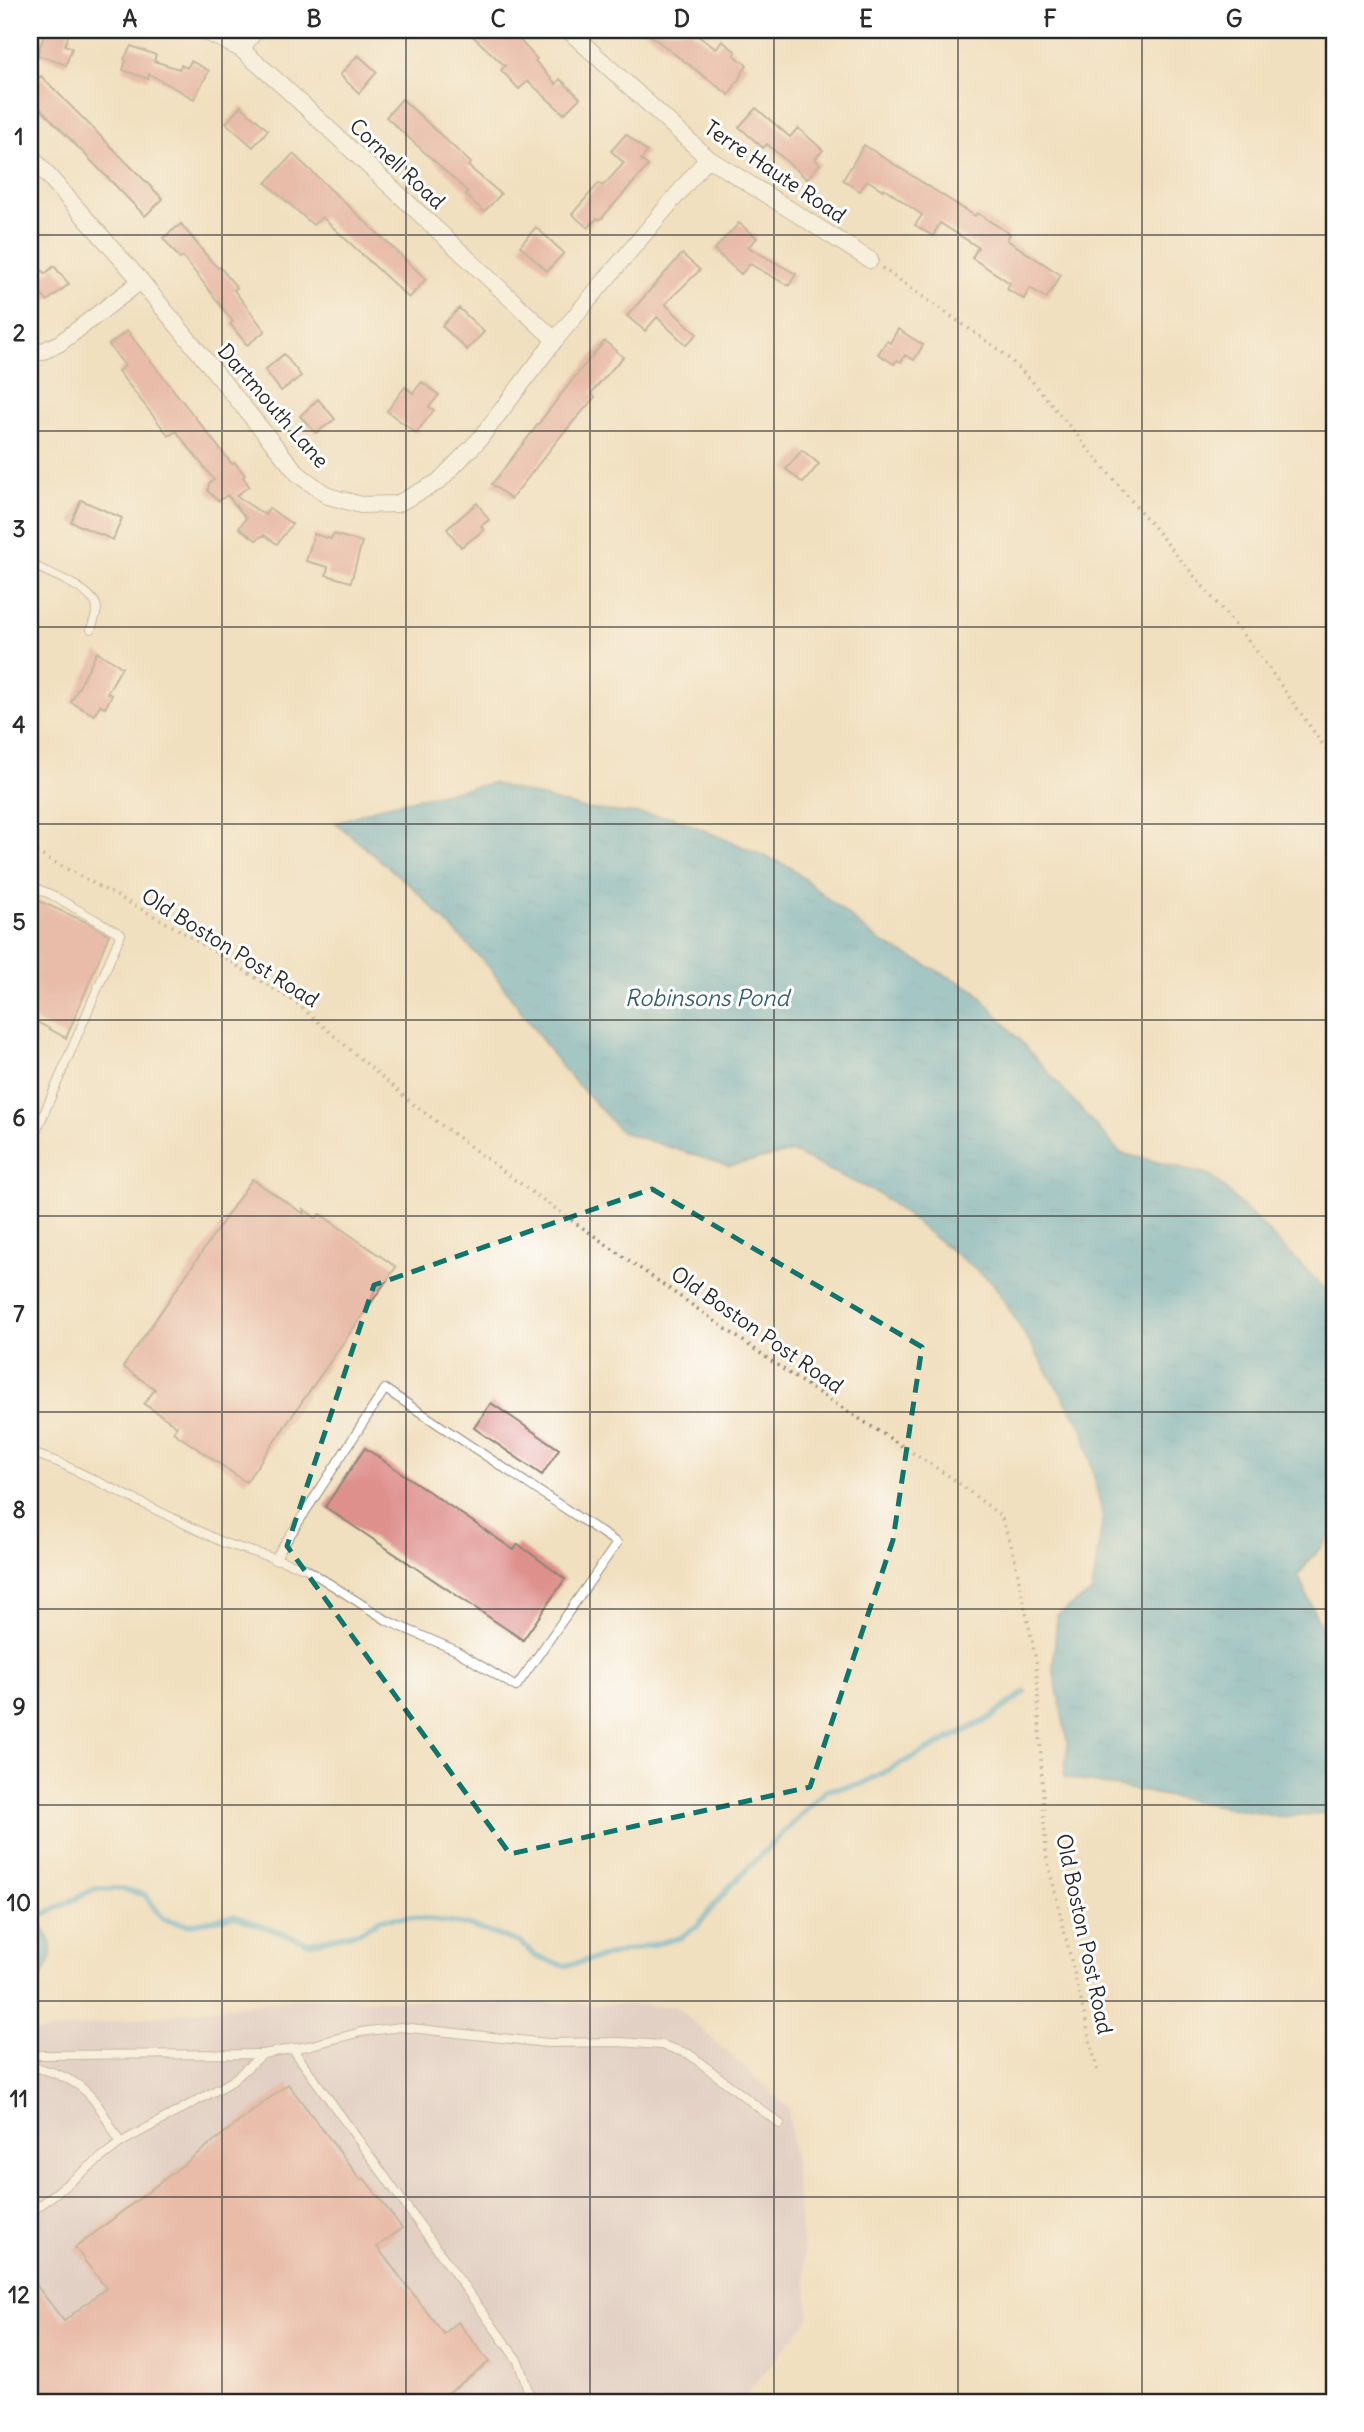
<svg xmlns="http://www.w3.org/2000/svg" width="1364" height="2432" viewBox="0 0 1364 2432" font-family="Delius,sans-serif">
<defs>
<pattern id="water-ripples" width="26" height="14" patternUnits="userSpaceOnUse" patternTransform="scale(1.75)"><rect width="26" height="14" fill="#4ca8ca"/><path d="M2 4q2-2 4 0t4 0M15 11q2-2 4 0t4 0" fill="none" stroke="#3f89a4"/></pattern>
</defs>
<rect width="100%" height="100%" fill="#fff"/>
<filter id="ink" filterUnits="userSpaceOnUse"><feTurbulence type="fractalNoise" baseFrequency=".0143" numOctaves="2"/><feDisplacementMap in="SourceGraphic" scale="14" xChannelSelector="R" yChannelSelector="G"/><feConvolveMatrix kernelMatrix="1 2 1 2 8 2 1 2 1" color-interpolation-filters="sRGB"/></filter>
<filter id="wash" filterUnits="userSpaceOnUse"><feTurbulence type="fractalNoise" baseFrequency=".00686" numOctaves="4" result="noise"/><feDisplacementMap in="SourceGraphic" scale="28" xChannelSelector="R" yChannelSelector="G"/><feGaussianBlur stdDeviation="1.57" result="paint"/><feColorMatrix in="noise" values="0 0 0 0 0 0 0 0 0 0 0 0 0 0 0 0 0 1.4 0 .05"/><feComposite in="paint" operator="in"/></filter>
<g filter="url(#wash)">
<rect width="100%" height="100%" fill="#f1e0c0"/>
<path fill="#d1bdcc" d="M 295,1998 L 676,2006 L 788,2107 L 810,2317 L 741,2402 L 30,2402 L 30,2033 Z"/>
<path fill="url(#water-ripples)" stroke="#3c6a7a" stroke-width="2" d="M 491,783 L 585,809 L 673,817 L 790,867 L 879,941 L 975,990 L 1120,1153 L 1211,1175 L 1332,1296 L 1334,1304 L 1334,1536 L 1329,1537 L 1298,1575 L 1334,1657 L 1334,1812 L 1279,1817 L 1064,1777 L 1068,1745 L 1053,1668 L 1057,1615 L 1092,1592 L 1103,1518 L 1084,1431 L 993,1283 L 879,1194 L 792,1152 L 729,1166 L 621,1132 L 561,1066 L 489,967 L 413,888 L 336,823 L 383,806 Z
M 30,1916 C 60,1937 57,1967 30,1988 Z"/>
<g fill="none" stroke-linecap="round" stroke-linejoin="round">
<path stroke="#4ca8ca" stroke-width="6" d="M 30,1922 L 94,1889 L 123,1889 L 145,1895 L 163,1919 L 188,1925 L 234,1916 L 309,1943 L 362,1931 L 380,1919 L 410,1917 L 467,1925 L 521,1943 L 536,1957 L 564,1966 L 680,1938 L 697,1926 L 730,1886 L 826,1790 L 861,1784 L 990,1718 L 1025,1692"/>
</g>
<g id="blocks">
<path fill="#de908c" d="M 46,30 L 70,30 L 65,45 L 72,48 L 66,65 L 37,55 Z
M 466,30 L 510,30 L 537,59 L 535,61 L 556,84 L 560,79 L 580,98 L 564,114 L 528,81 L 519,89 L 501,70 L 505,66 Z
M 643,30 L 690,30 L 716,49 L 722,41 L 736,52 L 734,55 L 747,65 L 729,95 Z
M 131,46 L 156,55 L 154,61 L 179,69 L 181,65 L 187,68 L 191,61 L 209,71 L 194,99 L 149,74 L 148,79 L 123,70 L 126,60 L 124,59 Z
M 358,55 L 377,72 L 359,93 L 340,75 Z
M 41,76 L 163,199 L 145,216 L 30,98 L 30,87 Z
M 402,99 L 471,163 L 468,166 L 501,194 L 484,212 L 466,195 L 468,192 L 386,117 Z
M 241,106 L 268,130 L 253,147 L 226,123 Z
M 756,108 L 790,137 L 798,128 L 823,150 L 815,159 L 820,164 L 807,179 L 767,144 L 763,148 L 739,127 Z
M 626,134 L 647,152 L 641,160 L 648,166 L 600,220 L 597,218 L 588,228 L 572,214 L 599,183 L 603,186 L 624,163 L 611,151 Z
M 864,145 L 975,216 L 977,213 L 1010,234 L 1007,240 L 1061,275 L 1050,293 L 1046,298 L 1030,288 L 1024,299 L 1007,289 L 1010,283 L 972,258 L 978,247 L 940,223 L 933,236 L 915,225 L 922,215 L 884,188 L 883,190 L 867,180 L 860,191 L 843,180 Z
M 293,154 L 426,279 L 409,298 L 322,217 L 313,225 L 266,183 Z
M 739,223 L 757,238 L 748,247 L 796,274 L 789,286 L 750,264 L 741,274 L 714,250 Z
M 181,224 L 211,261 L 218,268 L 220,267 L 237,288 L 234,290 L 265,331 L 247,345 L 230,324 L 233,322 L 202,281 L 183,257 L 180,259 L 163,238 Z
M 536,227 L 564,253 L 547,271 L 520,246 Z
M 682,254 L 700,270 L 665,304 L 697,334 L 686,345 L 657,317 L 645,331 L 627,316 Z
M 30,256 L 45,274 L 54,266 L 69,284 L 47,301 L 30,279 Z
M 459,308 L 484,332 L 467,350 L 442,326 Z
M 898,329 L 923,345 L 914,360 L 905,355 L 901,362 L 897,360 L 894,364 L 878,354 L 887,341 L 890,343 Z
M 127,331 L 232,464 L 235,463 L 245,475 L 243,477 L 249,486 L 236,496 L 265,515 L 269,508 L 292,524 L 277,544 L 264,535 L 256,540 L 239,528 L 246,518 L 227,495 L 219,501 L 213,496 L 208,491 L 209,483 L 214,480 L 176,431 L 169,436 L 118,371 L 125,366 L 109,345 Z
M 605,341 L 623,357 L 591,393 L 595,397 L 560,437 L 511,499 L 492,484 L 577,374 Z
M 284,354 L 301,376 L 281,391 L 265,370 Z
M 422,382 L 439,395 L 429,407 L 434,410 L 416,433 L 387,411 L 405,387 L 413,393 Z
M 318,399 L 335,419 L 316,433 L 300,416 Z
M 802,450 L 819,464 L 803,483 L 786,469 Z
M 81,500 L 122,518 L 113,540 L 71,522 Z
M 477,503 L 489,520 L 481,526 L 484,530 L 461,547 L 447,529 Z
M 314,534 L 331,539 L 333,534 L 362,542 L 351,582 L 326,575 L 328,567 L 306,561 Z
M 97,652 L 122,667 L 107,693 L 112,695 L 105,708 L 100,705 L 94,715 L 71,702 Z
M 30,897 L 86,922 L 109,935 L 66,1038 L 30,1018 L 30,973 L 35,961 L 30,959 Z
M 252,1179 L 304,1214 L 303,1209 L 316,1218 L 320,1214 L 396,1267 L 246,1482 L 173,1432 L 177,1426 L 144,1404 L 155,1389 L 123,1367 Z
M 491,1403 L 559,1449 L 542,1475 L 474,1428 Z
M 365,1448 L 514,1550 L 518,1544 L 565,1579 L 523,1640 L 325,1507 Z
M 288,2084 L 361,2180 L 364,2178 L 402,2228 L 377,2247 L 444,2334 L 458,2322 L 489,2362 L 436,2402 L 30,2402 L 30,2277 L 64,2321 L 106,2288 L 75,2248 Z"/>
</g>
</g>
<g filter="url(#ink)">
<use href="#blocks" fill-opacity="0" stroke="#8e8676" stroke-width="2"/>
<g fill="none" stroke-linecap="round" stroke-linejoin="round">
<defs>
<path id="lane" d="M 30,564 C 46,572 94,589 97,608 C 97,614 93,623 91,629
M 30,886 L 50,894 L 121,934 L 30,1146
M 30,1452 L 60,1463 L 224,1543 L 305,1568 L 388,1621 L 455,1650 L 516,1687 L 617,1543 L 385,1389 L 274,1560
M 292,2048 L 518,2361 L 532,2402
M 30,2055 L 263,2054 L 308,2046 L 361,2032 L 401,2027 L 547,2043 L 619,2042 L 662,2045 L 689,2054 L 780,2124
M 30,2066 C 84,2078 95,2096 120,2143
M 30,2213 L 120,2143 L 231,2082 L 263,2054"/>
<path id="street" d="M 202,30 L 241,49 L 284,87 L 555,340
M 568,30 L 708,158 L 870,260
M 241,49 L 256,30
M 30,155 L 141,281 L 298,474 L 328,496 L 361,505 L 397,504 L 438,482 L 478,441 L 555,340 L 708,158
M 30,352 L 41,352 L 60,343 L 141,281"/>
</defs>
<use href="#lane" stroke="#8e8676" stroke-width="10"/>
<use href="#street" stroke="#8e8676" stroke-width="18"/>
<path stroke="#8e8676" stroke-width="3.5" stroke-dasharray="2 5" stroke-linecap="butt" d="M 882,268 L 1001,351 L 1031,380 L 1255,649 L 1334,760
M 30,849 L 176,928 L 295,1002 L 413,1104 L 522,1185 L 794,1377 L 952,1478 L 1001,1516 L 1013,1551 L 1036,1660 L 1046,1854 L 1098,2073"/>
<use href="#lane" stroke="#fff" stroke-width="8"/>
<use href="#street" stroke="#fff" stroke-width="16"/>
</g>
</g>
<path d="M0 0H1364V2432H0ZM 652,1189 L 922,1347 L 893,1540 L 810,1787 L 510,1854 L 287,1546 L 374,1285 Z" fill="#f1e0c0" fill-opacity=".55" fill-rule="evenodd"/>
<path fill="none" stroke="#0f766e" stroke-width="5" stroke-dasharray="14 9" stroke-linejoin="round" d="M 652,1189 L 922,1347 L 893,1540 L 810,1787 L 510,1854 L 287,1546 L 374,1285 Z"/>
<path fill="none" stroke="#2b2b2b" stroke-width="2" stroke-opacity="0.55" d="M 222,30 L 222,2402M 406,30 L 406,2402M 590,30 L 590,2402M 774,30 L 774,2402M 958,30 L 958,2402M 1142,30 L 1142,2402M 30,235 L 1334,235M 30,431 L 1334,431M 30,627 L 1334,627M 30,824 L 1334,824M 30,1020 L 1334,1020M 30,1216 L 1334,1216M 30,1412 L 1334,1412M 30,1609 L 1334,1609M 30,1805 L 1334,1805M 30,2001 L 1334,2001M 30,2197 L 1334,2197"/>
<g text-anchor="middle" stroke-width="6" stroke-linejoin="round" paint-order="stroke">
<g font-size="21" fill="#2b2b2b" stroke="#fff">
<text transform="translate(397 164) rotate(43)" y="7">Cornell Road</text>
<text transform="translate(775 172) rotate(34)" y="7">Terre Haute Road</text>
<text transform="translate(273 406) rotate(49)" y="7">Dartmouth Lane</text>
<text transform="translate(230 948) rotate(32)" y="7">Old Boston Post Road</text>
<text transform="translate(757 1330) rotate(35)" y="7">Old Boston Post Road</text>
<text transform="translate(1084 1934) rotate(78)" y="7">Old Boston Post Road</text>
</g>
<g font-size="23" font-style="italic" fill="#3a6373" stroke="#fff">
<text x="707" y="1006">Robinsons Pond</text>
</g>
</g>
<rect width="1364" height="2432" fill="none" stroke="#fff" stroke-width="77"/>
<rect x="38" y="38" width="1288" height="2356" fill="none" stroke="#2b2b2b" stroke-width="2.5"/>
<g font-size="23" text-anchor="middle" font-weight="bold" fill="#2b2b2b">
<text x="130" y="27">A</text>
<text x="314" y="27">B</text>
<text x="498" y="27">C</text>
<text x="682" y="27">D</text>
<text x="866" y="27">E</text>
<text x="1050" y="27">F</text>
<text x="1234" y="27">G</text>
<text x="19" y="145">1</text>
<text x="19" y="341">2</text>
<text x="19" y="537">3</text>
<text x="19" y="733">4</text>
<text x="19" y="930">5</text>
<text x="19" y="1126">6</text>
<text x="19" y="1322">7</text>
<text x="19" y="1518">8</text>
<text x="19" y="1715">9</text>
<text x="19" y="1911">10</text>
<text x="19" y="2107">11</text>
<text x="19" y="2303">12</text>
</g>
</svg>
